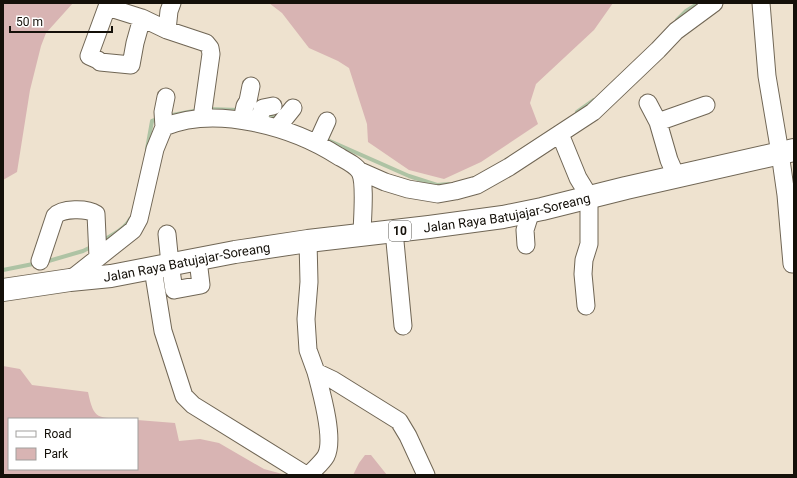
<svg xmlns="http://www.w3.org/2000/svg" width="797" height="478" viewBox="0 0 797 478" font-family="Roboto,sans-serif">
<rect width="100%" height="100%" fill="#eee2cf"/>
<path fill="#d8b4b3" d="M 3,3 L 73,3 L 46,33 L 41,46 L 30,90 L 17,172 L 3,180 Z
M 269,3 L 613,3 L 594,30 L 536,84 L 530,103 L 538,124 L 481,162 L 444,179 L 409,170 L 368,142 L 367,124 L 349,68 L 338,61 L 309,48 L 282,13 Z
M 3,366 L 20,369 L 32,385 L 88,392 C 94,421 98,417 125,419 L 9,419 L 9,469 L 137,469 L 137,420 L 175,423 L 179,441 L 200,439 L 219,443 L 264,469 L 286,475 L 3,475 Z
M 365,455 L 371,455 L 387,475 L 353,475 L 359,463 Z"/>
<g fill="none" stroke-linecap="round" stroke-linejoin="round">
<path stroke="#aec3a4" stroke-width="4" d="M 677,20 L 686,11 L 699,3
M 208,109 L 239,110
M 577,112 L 594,100
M 264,114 L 278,119
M 167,116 L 199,110
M 323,138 L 409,176 L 437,185 L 449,184
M 147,149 L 152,121 L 158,119
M 102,241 C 112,235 125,229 130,219
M 45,262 L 83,251 L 93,246
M 3,270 L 38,263"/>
<defs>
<path id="minor" d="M 110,3 L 107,7 L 89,56 L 98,60 L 100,62 L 131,65 L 135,43 L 142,18
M 761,3 L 767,76 L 780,153 L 786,195 L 792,264
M 107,7 L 142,18 L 167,30 L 206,43 L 210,48 L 211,54 L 202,118
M 167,30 L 169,11 L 172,3
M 648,103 L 658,122 L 669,160 L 676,176
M 242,120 L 245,106 L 248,101 L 251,86
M 658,122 L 706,105
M 257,123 L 263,108 L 273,106
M 164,127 L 163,112 L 166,97
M 277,128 L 293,108
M 560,134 L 578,178 L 589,196 L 589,244 L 584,260 L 583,274 L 586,306
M 317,143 L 327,121
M 360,171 L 385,182 L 408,189 L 438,194 L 455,191 L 477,185 L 509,167 L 593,112 L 658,50 L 676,31 L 714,3
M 394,231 L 403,326
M 167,234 L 170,264 L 174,290 L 201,285 L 198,260
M 308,241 L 309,282 L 306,319 L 308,350 L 316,372 L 333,380 L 399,421 L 408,436 L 426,475
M 526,245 L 525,230 L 531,211
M 40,261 L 55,216 C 62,208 87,208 96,214 L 98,257
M 153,269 L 163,331 L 184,396 L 193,405 L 306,475
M 70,280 L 133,230 L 139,219 L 155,149 L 164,127 C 216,105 293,127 338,156 C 345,160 356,165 360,172 C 366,183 362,221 362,235
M 309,475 C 314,469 322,463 326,456 C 335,439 321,391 316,372"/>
<g id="highway">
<path id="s1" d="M 3,290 L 70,280 L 111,276 L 235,252 L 308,241 L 429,227 L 503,217 L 542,209 L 626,188 L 794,150"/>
</g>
</defs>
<use href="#minor" stroke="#706655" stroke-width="19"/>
<use href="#highway" stroke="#706655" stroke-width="24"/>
<use href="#minor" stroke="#fff" stroke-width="17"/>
<use href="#highway" stroke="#fff" stroke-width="22"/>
</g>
<g text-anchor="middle" stroke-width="4" stroke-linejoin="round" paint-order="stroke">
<rect fill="#fff" stroke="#5a5853" stroke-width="1" x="389" y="221" width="22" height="20" rx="3"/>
<g font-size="12" font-weight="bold" fill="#141009">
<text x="400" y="235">10</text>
</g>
<g font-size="13" fill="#141009" stroke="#fff">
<text dy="5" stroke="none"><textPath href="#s1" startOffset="510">Jalan Raya Batujajar-Soreang</textPath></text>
<text dy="5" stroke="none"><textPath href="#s1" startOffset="186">Jalan Raya Batujajar-Soreang</textPath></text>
</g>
</g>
<rect width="797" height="478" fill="none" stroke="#141009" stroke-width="8"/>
<rect x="8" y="418" width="130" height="52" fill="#ffffff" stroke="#a19f9d"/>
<rect x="16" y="431" width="20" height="6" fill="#ffffff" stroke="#a19f9d"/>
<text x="44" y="438" font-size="12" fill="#141009">Road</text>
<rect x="16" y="448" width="20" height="12" fill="#d8b4b3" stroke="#a19f9d"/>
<text x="44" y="458" font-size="12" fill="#141009">Park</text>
<path d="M10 26v6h102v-6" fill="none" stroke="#141009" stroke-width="2"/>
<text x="16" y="26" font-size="12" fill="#141009" stroke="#ffffff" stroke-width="3" paint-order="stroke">50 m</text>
</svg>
